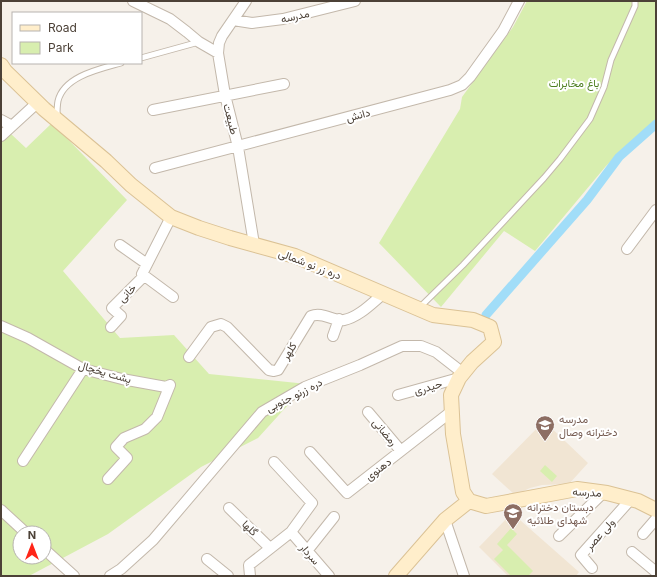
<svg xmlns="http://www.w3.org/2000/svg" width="657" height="577" viewBox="0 0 657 577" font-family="Inter,Vazirmatn,sans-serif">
<rect width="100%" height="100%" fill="#f6f1ea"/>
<path fill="#f1e5d3" d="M 544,421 L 588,463 L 569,484 L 542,485 L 530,488 L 515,495 L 492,474 Z
M 512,513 L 579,572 L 576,576 L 508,576 L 479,547 Z"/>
<path fill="#d8eeaf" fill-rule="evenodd" d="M 527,1 L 656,1 L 656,119 L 606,166 L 535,251 L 504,231 L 441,307 L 379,243 L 460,109 L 462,97 L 513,27 Z
M 52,123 L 127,200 L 63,271 L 120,338 L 174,335 L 209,374 L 307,384 L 258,438 L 201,467 L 108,534 L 29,576 L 1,576 L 1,142 L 11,134 L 26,148 ZM 20,533 L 44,533 L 44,557 L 20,557 Z
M 545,465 L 557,476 L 552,482 L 540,471 Z
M 511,528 L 517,534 L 507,545 L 533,571 L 528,576 L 511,576 L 494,559 L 503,550 L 497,544 Z"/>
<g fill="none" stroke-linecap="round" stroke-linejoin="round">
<path stroke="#a1ddf8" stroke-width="9" d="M 486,315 L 587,200 L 619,157 L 656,124"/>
<defs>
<path id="lane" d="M 141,58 L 199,42
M 57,117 C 57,112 57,106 58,101 C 64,76 100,69 121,63
M 420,307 L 463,265 L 544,178 L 560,159 L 590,119 L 604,87 L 611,60 L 635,6 L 635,1"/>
<path id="street" d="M 133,1 L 170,19 L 187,32 L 199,42 L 218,53
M 246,1 L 222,36 L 219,43 L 218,53 L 225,95 L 238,147 L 254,244
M 233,20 L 252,23 L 283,19 L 355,1
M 153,110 L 284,84
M 1,120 L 12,126
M 1,136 L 37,103
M 155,168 L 450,90 L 462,85 L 470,77 L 503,31 L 519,1
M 171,217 L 142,274 L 173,297
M 120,245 L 147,264
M 627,249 L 656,210
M 1,326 L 28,338 L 83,369 L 122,379 L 166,387 L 170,385
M 111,327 L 121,316 L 112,308 L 144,276
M 333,336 L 339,319
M 189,357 L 211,327 L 221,324 L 227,327 L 269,370 L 274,371 L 278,370 L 311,316 C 323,311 333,322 344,320 C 359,317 372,303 383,294
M 398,395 L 459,378
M 368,412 L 401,451
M 310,452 L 347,493 L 452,411
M 23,461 L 83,369
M 108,479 L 127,458 L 116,447 L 124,438 L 145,429 L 157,417 L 170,385
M 229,508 L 270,548
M 1,510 L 26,533
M 445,520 L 464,576
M 291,532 L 329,576
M 643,534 L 656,519
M 559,536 L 604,492
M 44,549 L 74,576
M 307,551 L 334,517
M 632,552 L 656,572
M 207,559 L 228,576
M 592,568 L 581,555 L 631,499
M 110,576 L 121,569 L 153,540 L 262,412 L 305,387 L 360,365 L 402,346 L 421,346 L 436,352 L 463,373
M 250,576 L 249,565 L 291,532 L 312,503 L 274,462"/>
<path id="secondary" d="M 1,65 L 5,71 L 44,109 L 106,161 L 131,185 L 171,217 L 199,228 L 230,238 L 295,256 L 433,315 L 473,320 L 490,327 L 494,342 L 472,362 L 459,378 L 451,395 L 453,434 L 463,492 L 469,501 L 486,506 L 577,489 L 607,493 L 638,501 L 656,510
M 396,576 L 445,520 L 469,501"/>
</defs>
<use href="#lane" stroke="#c3b8ab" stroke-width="7"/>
<use href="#street" stroke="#c3b8ab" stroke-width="12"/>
<use href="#secondary" stroke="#dbc295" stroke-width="16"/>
<use href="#lane" stroke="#fff" stroke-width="5"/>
<use href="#street" stroke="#fff" stroke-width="10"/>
<use href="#secondary" stroke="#ffeecb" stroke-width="14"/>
</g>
<defs>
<symbol id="school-pin" viewBox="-11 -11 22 30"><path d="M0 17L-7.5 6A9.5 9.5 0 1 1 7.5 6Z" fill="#8d6e63" stroke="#fff"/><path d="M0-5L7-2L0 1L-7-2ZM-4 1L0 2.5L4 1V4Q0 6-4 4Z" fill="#fff"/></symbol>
</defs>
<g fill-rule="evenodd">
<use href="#school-pin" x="534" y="414" width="22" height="30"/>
<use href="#school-pin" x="502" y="502" width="22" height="30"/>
</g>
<g text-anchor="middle" stroke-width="4" stroke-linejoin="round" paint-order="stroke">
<g font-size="11" fill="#4c4137" stroke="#fff">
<text transform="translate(295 16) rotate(-12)" y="4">مدرسه</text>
<text transform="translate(358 115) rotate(-15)" y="4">دانش</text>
<text transform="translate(231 119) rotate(76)" y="4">طبیعت</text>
<text transform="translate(310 264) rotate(21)" y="4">دره زر نو شمالی</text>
<text transform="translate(127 293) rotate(-45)" y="4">خانی</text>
<text transform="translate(289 351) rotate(-58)" y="4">کلهر</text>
<text transform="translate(105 372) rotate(16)" y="4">پشت یخچال</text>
<text transform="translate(428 387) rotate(-16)" y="4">حیدری</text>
<text transform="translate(294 395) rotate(-27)" y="4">دره زرنو جنوبی</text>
<text transform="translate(385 432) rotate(50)" y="4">رمضانی</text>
<text transform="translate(378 469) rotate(-37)" y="4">دهنوی</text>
<text transform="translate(587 492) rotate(3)" y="4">مدرسه</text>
<text transform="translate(250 528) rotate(44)" y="4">گلها</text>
<text transform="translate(600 534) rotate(-48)" y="4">ولی عصر</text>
<text transform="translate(310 554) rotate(49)" y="4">سردار</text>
</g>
<g font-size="11" fill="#4e7f21" stroke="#fff">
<text x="574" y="87">باغ مخابرات</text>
</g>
<g font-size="11" fill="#785e54" stroke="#fff" text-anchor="start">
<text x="559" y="423">مدرسه<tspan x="559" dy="13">دخترانه وصال</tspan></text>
<text x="527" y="511">دبستان دخترانه<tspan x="527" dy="13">شهدای طلائیه</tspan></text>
</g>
</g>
<rect width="657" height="577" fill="none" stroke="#4c4137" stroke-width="4"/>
<rect x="12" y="12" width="130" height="52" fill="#ffffff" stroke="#b7b3af"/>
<rect x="20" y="25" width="20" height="6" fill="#ffeecb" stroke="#b7b3af"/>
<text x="48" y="32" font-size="12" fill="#4c4137">Road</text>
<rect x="20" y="42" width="20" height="12" fill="#d8eeaf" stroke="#b7b3af"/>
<text x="48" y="52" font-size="12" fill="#4c4137">Park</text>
<g transform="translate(32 545)"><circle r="19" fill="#ffffff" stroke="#b7b3af"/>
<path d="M0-3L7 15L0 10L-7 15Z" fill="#ff2518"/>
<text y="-6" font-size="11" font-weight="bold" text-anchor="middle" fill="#4c4137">N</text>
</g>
</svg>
